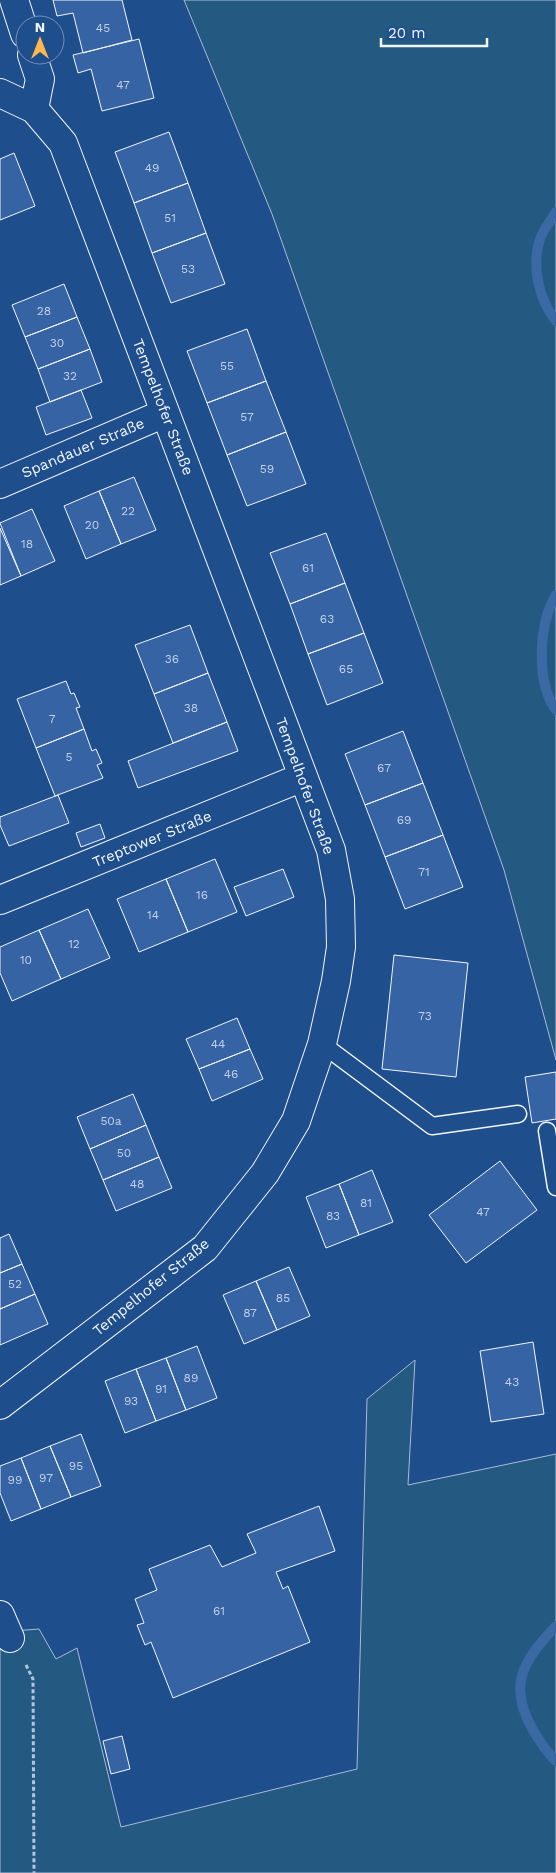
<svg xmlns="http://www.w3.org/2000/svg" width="556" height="1873" viewBox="0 0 556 1873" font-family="'Work Sans',sans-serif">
<rect width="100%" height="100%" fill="#1f4e8c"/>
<path fill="#245a82" stroke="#a8bbd7" d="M 184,0 L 556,0 L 556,1060 L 504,870 L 272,214 Z
M 415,1360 L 408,1485 L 556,1454 L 556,1873 L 0,1873 L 0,1632 L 39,1629 L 56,1659 L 77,1648 L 121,1827 L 357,1769 L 367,1399 Z"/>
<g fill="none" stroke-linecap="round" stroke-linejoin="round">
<path stroke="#3b69a3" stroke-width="10" d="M 556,212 C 551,220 543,230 540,239 C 531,266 539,300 556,321
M 556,595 C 538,623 536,683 556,710
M 556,1626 C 523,1661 507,1685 533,1730 C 540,1741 546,1752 556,1761"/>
</g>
<path fill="#3563a3" stroke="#f2f6ff" d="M 53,0 L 122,0 L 132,40 L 83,53 L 73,13 L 57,16 Z
M 139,39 L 154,98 L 102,111 L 91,69 L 78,73 L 73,55 Z
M 169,132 L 188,183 L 134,203 L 115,152 Z
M 14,153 L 35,206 L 0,220 L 0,159 Z
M 188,183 L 206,233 L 152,253 L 134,203 Z
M 206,233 L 225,284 L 171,303 L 152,253 Z
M 64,284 L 77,317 L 25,337 L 12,305 Z
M 77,317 L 90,349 L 38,369 L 25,337 Z
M 247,329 L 266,381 L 207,403 L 187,351 Z
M 90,349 L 102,382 L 50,402 L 38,369 Z
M 266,381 L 286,432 L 227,455 L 207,403 Z
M 81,390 L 92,418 L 46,435 L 36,407 Z
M 286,432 L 306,484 L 247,506 L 227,455 Z
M 134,477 L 156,530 L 121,544 L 99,491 Z
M 99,491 L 121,544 L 86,559 L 64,506 Z
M 32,509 L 55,561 L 21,576 L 0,523 Z
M 0,528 L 21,576 L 0,585 Z
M 326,533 L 345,583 L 290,604 L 270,553 Z
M 345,583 L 364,633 L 308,654 L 290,604 Z
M 190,625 L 208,673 L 154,694 L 135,645 Z
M 364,633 L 383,683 L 327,705 L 308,654 Z
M 208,673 L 227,722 L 173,743 L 154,694 Z
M 66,681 L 71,694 L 74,693 L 80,707 L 76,708 L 84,729 L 36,748 L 17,699 Z
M 227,722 L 238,751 L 138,788 L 128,761 Z
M 84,729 L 92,751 L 96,749 L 102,763 L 97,765 L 103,778 L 55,796 L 36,748 Z
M 403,731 L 423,783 L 365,805 L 345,754 Z
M 423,783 L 443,835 L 385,857 L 365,805 Z
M 58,795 L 69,823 L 9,846 L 0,825 L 0,817 Z
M 100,824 L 105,838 L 81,847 L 76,833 Z
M 443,835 L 463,887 L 405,909 L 385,857 Z
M 215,859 L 237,912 L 188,932 L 166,879 Z
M 283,869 L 294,897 L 246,916 L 234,887 Z
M 166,879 L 188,932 L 139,952 L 117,899 Z
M 88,909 L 110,958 L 61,979 L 39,930 Z
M 39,930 L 61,979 L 12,1001 L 0,973 L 0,947 Z
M 394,955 L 468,963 L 456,1077 L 382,1069 Z
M 237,1018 L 250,1049 L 199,1069 L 186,1039 Z
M 250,1049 L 263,1079 L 212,1101 L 199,1069 Z
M 556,1072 L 556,1119 L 532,1123 L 525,1077 Z
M 133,1094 L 146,1125 L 90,1149 L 77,1117 Z
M 146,1125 L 159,1157 L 103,1180 L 90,1149 Z
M 159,1157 L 172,1188 L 116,1211 L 103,1180 Z
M 500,1161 L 537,1210 L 466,1263 L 429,1215 Z
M 372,1170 L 393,1222 L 359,1235 L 339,1184 Z
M 339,1184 L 359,1235 L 326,1248 L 306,1197 Z
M 9,1234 L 22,1264 L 0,1273 L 0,1238 Z
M 22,1264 L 35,1294 L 0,1309 L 0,1273 Z
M 289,1267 L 310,1316 L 277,1330 L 256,1281 Z
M 256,1281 L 277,1330 L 244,1344 L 223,1295 Z
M 35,1294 L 48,1324 L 0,1345 L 0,1309 Z
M 533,1342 L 544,1414 L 491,1422 L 480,1351 Z
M 197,1346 L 217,1398 L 186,1410 L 166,1358 Z
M 166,1358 L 186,1410 L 156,1421 L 136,1369 Z
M 136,1369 L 156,1421 L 125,1433 L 105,1381 Z
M 81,1434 L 101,1486 L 71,1497 L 50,1446 Z
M 50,1446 L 71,1497 L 41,1509 L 21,1458 Z
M 21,1458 L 41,1509 L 11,1521 L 0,1493 L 0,1466 Z
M 319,1506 L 335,1551 L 276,1572 L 283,1589 L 288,1586 L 310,1642 L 173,1698 L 151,1642 L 145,1645 L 137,1625 L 144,1623 L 135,1599 L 157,1590 L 149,1569 L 210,1545 L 222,1567 L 256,1553 L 247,1534 Z
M 122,1736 L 130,1769 L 111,1774 L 103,1741 Z"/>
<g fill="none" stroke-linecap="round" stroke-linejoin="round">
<defs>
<path id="lane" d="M 322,1044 L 432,1126 L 518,1114
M 547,1131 L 556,1187"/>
<path id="street" d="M 14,0 L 25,34
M 32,55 L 40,79 L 34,109
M 0,93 L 34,109 L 63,143 L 331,850 L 340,899 L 341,947 L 336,981 L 322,1044 L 296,1121 L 265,1173 L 205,1248 L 0,1405
M 0,484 L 165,413
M 0,900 L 303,777
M 0,1615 L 10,1638"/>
</defs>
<use href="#lane" stroke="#f2f6ff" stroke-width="19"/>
<use href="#street" stroke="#f2f6ff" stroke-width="30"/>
<path stroke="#b3c4dc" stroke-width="3" stroke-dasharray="4 2.5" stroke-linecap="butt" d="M 26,1665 L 33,1679 L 34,1873"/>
<use href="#lane" stroke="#1f4e8c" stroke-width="16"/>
<use href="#street" stroke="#1f4e8c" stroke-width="28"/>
</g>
<g text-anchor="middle" stroke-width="4" stroke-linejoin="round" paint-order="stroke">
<g font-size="12" fill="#c3d1e8">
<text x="103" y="32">45</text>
<text x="123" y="89">47</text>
<text x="152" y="172">49</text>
<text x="170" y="222">51</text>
<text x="188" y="273">53</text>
<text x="44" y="315">28</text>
<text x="57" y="347">30</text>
<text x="227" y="370">55</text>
<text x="70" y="380">32</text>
<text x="247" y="421">57</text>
<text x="267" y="473">59</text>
<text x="128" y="515">22</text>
<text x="92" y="529">20</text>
<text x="27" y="548">18</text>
<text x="308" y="572">61</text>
<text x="327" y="623">63</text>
<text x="172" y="663">36</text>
<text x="346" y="673">65</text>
<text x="191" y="712">38</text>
<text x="52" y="723">7</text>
<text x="69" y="761">5</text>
<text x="384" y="772">67</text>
<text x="404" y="824">69</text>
<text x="424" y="876">71</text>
<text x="202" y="899">16</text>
<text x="153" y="919">14</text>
<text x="74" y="948">12</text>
<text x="26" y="964">10</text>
<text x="425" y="1020">73</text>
<text x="218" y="1048">44</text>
<text x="231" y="1078">46</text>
<text x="111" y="1125">50a</text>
<text x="124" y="1157">50</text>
<text x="137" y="1188">48</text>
<text x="366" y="1207">81</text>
<text x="483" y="1216">47</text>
<text x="333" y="1220">83</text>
<text x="15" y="1288">52</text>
<text x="283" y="1302">85</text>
<text x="250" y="1317">87</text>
<text x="191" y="1382">89</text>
<text x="512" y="1386">43</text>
<text x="161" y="1393">91</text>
<text x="131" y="1405">93</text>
<text x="76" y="1470">95</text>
<text x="46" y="1482">97</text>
<text x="15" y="1484">99</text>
<text x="219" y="1615">61</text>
</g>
<g font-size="15" fill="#f2f6ff" stroke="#1f4e8c">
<text transform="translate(163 407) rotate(69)" y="5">Tempelhofer Straße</text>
<text transform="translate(83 448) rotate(-23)" y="5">Spandauer Straße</text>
<text transform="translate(305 786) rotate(70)" y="5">Tempelhofer Straße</text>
<text transform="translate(152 839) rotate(-22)" y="5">Treptower Straße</text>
<text transform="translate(151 1287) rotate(-39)" y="5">Tempelhofer Straße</text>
</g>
</g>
<g transform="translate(40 40)"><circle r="24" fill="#1f4e8c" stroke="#7391ba"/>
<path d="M0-4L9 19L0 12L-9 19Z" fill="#ffb74d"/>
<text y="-8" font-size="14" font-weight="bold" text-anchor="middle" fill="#f2f6ff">N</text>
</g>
<path d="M381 38v8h106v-8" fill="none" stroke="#f2f6ff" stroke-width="2.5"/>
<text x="388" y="38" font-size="15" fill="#f2f6ff" stroke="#1f4e8c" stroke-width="4" paint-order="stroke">20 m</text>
</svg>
